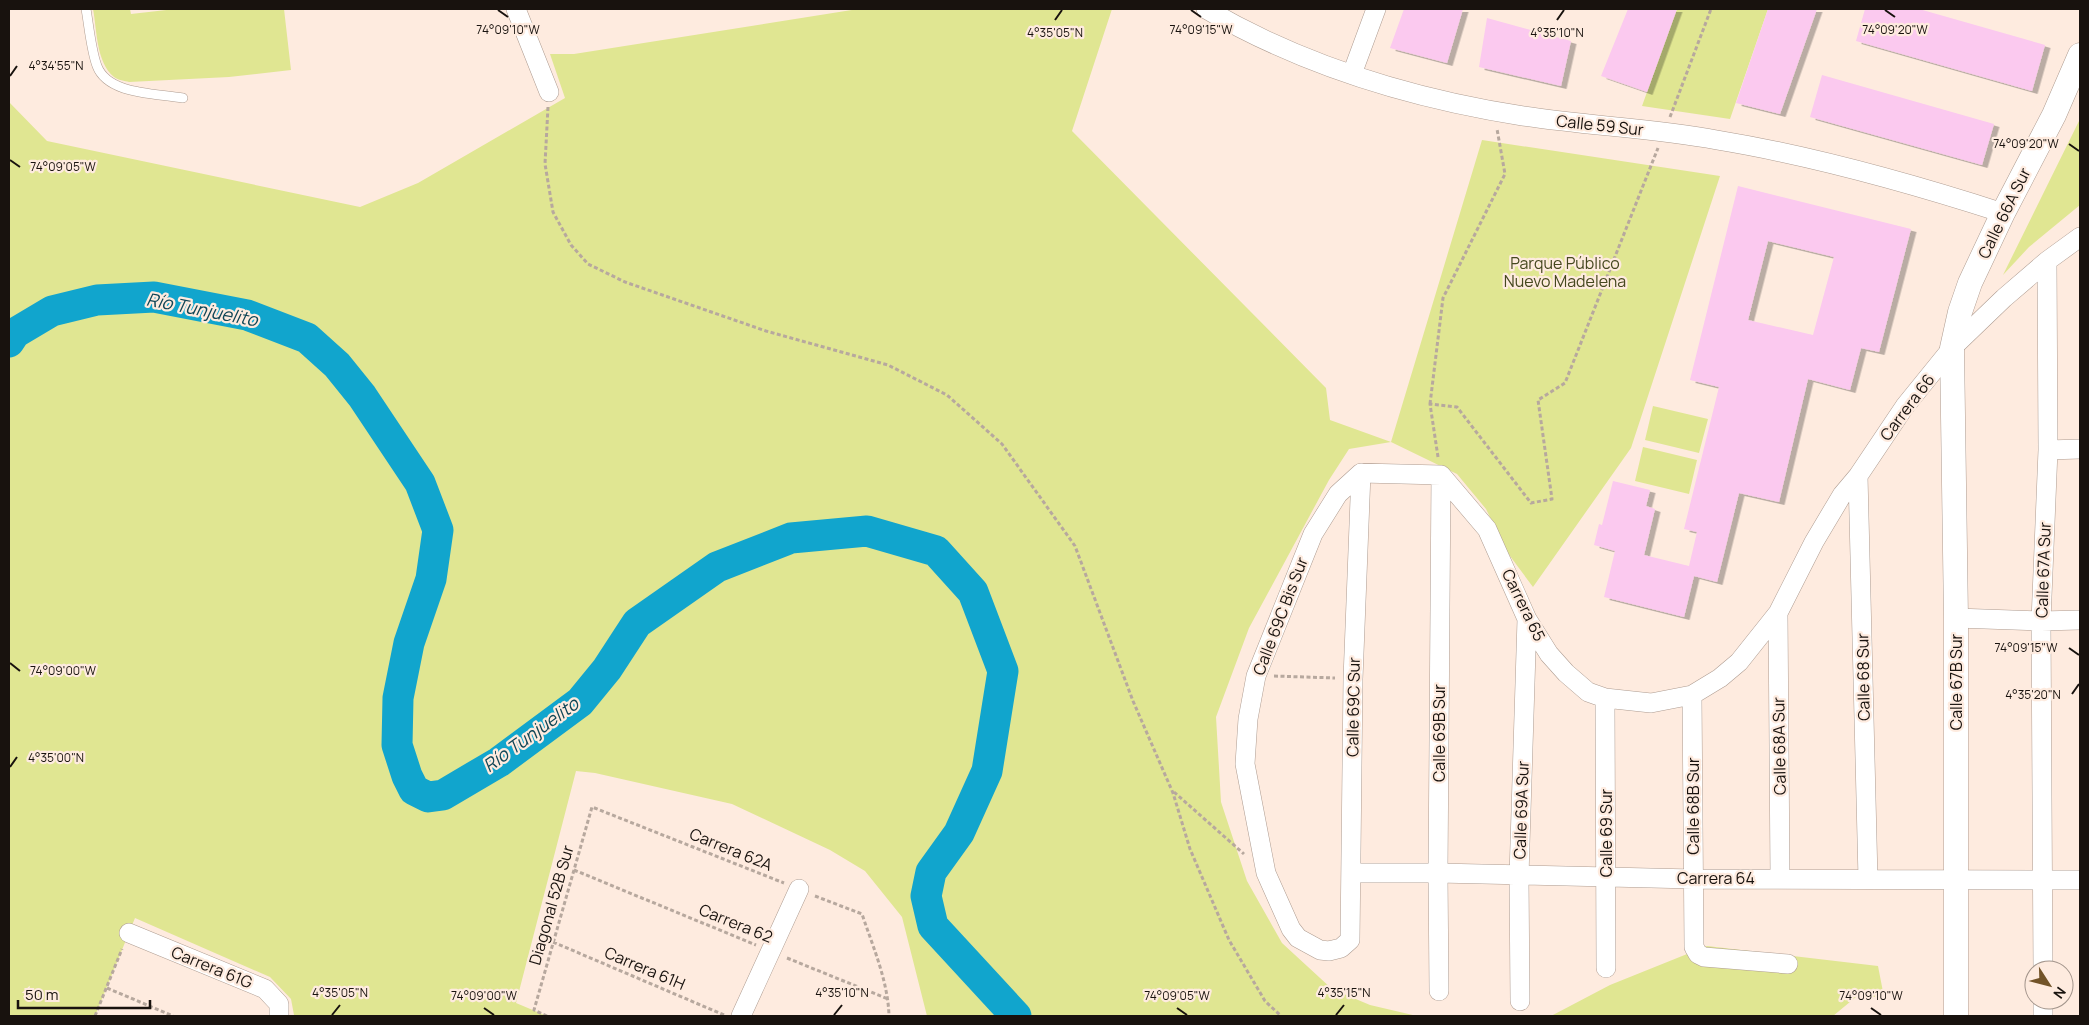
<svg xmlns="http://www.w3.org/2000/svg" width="2089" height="1025" viewBox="0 0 2089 1025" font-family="Manrope,sans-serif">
<defs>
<filter id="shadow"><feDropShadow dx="5.5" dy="3" stdDeviation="0" flood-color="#0004"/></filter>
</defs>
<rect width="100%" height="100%" fill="#feebdf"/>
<path fill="#e0e692" d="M 93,9 L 130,9 L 131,14 L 175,9 L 284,9 L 291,70 L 229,77 L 129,82 C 125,81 118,80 114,77 C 96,62 97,30 93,9 Z
M 858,9 L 1112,9 L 1072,131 L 1326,388 L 1330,420 L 1391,442 L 1482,140 L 1720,176 L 1631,448 L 1533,587 L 1507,552 L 1486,509 L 1457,474 L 1391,442 L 1349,449 L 1329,480 L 1249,628 L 1216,717 L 1221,802 L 1247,881 L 1282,943 L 1332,989 L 1370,1005 L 1417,1016 L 927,1016 L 902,917 L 865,871 L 830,850 L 732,804 L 595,773 L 576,771 L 516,1003 L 547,1016 L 296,1016 L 294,1015 L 291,999 L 270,977 L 135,918 L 95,1016 L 9,1016 L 9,102 L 47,141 L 360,207 L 418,183 L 565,98 L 550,54 L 574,54 Z
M 1677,9 L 1768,9 L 1730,119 L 1642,106 Z
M 2080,119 L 2080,205 L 2029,247 L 2003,275 Z
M 1653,406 L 1708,419 L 1699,453 L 1645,440 Z
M 1643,447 L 1697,460 L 1689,494 L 1635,481 Z
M 1707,946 L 1878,966 L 1884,997 L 1856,997 L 1833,1016 L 1551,1016 L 1610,985 Z"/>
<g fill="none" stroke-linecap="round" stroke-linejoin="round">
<path stroke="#11a5cd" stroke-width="31" d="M 9,342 L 15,333 L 52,311 L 97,300 L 154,297 L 247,315 L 307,338 L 337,365 L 362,396 L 420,483 L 438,530 L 431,579 L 409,643 L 398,698 L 397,745 L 407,776 L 414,790 L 428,797 L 443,795 L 499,762 L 580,702 L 607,669 L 637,623 L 717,567 L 791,538 L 867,531 L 936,551 L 973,592 L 1003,671 L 987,771 L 959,833 L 931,872 L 926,896 L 933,926 L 1016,1016"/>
</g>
<path fill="#fbc9ef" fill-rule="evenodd" filter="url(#shadow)" d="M 1404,9 L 1463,9 L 1447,63 L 1390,48 Z
M 1628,9 L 1677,9 L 1647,92 L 1601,76 Z
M 1768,9 L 1817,9 L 1780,114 L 1736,103 Z
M 1865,9 L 1919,9 L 2045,45 L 2032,91 L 1856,41 Z
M 1487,18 L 1571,41 L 1561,86 L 1479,67 Z
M 1822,75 L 1994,124 L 1982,165 L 1810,117 Z
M 1738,186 L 1911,229 L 1879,352 L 1861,348 L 1850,390 L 1808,379 L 1779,502 L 1739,493 L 1717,582 L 1694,576 L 1684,617 L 1604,597 L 1615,551 L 1594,545 L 1599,524 L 1602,525 L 1613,481 L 1650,490 L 1646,506 L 1655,509 L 1644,555 L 1689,566 L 1697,532 L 1684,529 L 1719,387 L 1690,380 ZM 1768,241 L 1834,257 L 1813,335 L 1748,320 Z"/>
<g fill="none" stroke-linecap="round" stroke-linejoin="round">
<defs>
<path id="service" d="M 86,9 C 89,26 91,50 97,66 C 108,95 156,93 183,98"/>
<path id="minor" d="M 516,9 L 549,92
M 1206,9 C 1302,65 1414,99 1523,116 C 1588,126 1653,128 1717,140 C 1814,156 1910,183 2003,213
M 1352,74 L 1376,9
M 2048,450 L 2080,449
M 1361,473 L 1353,679 L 1350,940 L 1341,948 L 1329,951 L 1320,950 L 1298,938 L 1291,929 L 1266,873 L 1245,764 L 1248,719 L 1256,676 L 1313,534 L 1338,494 L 1361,473 L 1441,475
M 1441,475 L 1487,529 L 1527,619 L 1549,654 L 1566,673 L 1588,692 L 1605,698 L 1651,703 L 1692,695 L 1720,678 L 1739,662 L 1778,613 L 1814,542 L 1842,495 L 1858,476 L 1905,406 L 1952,348 L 2004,298 L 2047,261 L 2080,237
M 1858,476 L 1868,879
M 1778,613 L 1780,878
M 1956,618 L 2041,621 L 2080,620
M 1692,695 L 1694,947 L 1698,954 L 1704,957 L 1788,964
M 1605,698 L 1606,968
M 1351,873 L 1438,873 L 1693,879 L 2080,880
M 129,933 L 265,989 L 279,1004 L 279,1016
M 2043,970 L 2041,621 L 2048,450 L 2047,261
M 1439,991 L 1438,873 L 1441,475
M 1520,1001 L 1519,876 L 1527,619
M 741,1016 L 799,889
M 2043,1016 L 2043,1000"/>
<path id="tertiary" d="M 1956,1016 L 1956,618 L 1952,348 L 1960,312 L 1970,283 L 2003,213 L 2054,115 L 2080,55"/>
</defs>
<use href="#service" stroke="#ae9c91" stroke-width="10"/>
<use href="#minor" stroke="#ae9c91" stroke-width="20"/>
<use href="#tertiary" stroke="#ae9c91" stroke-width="25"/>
<path stroke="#b7a89e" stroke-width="3" stroke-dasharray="4 2.5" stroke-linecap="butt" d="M 548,107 L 545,164 L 553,212 L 571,245 L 588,264 L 625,282 L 766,331 L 888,365 L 947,395 L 1002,444 L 1075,546 L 1133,701 L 1173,793 L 1190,849 L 1229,940 L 1265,1001 L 1281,1016
M 1670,117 L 1711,9
M 1430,404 L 1443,298 L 1505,174 L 1497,129
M 1438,457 L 1430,404 L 1457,407 L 1531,503 L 1552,499 L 1538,400 L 1565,383 L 1658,148
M 1274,676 L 1335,678
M 1174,792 L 1244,854
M 574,870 L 756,945
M 815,896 L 862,914 C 873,947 888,981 889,1016
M 553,942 L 724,1015
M 787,958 L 888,999
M 107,988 L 173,1016
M 95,1016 L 122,949
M 547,1016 L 534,1010 L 592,807 L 784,883"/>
<use href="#service" stroke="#fff" stroke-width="9"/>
<use href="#minor" stroke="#fff" stroke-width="19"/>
<use href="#tertiary" stroke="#fff" stroke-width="24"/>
</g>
<path fill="none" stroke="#18120e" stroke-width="2" d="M 498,10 L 508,17M 1191,10 L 1201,17M 1885,10 L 1895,17M 1055,20 L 1062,10M 1557,20 L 1564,10M 10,76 L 17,66M 2069,144 L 2079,151M 10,160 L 20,167M 2069,648 L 2079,655M 10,663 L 20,671M 2072,694 L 2079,684M 10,767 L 17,757M 484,1008 L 494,1015M 1177,1008 L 1187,1015M 1871,1008 L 1881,1015M 332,1015 L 340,1005M 834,1015 L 842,1005M 1336,1015 L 1344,1005"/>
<g text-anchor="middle" stroke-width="4.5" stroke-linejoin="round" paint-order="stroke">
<g font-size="16" fill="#18120e" stroke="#feebdf">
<text transform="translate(1600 125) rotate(6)" y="6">Calle 59 Sur</text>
<text transform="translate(2004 213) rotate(-64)" y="6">Calle 66A Sur</text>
<text transform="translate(1907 407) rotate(-53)" y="6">Carrera 66</text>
<text transform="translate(2043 570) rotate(-88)" y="6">Calle 67A Sur</text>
<text transform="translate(1524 605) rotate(64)" y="6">Carrera 65</text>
<text transform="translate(1280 616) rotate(-69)" y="6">Calle 69C Bis Sur</text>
<text transform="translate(1863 677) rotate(-91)" y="6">Calle 68 Sur</text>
<text transform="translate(1956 682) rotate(-90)" y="6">Calle 67B Sur</text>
<text transform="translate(1353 707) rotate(-89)" y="6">Calle 69C Sur</text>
<text transform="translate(1439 733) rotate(-90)" y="6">Calle 69B Sur</text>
<text transform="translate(1779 746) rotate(-91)" y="6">Calle 68A Sur</text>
<text transform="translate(1693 806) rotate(-90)" y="6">Calle 68B Sur</text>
<text transform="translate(1521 810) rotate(-88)" y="6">Calle 69A Sur</text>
<text transform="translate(1606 833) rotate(-90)" y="6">Calle 69 Sur</text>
<text transform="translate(731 849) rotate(22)" y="6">Carrera 62A</text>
<text x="1716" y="884">Carrera 64</text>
<text transform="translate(551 905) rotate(-74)" y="6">Diagonal 52B Sur</text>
<text transform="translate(736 923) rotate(22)" y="6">Carrera 62</text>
<text transform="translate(212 967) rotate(22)" y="6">Carrera 61G</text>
<text transform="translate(645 968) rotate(23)" y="6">Carrera 61H</text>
</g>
<g font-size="16" fill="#46481f" stroke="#feebdf">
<text x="1565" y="269">Parque Público<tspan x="1565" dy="18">Nuevo Madelena</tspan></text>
</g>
<g font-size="18" font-style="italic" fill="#0f4556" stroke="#feebdf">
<text transform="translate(202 310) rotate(11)" y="6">Río Tunjuelito</text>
<text transform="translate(531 735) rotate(-36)" y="6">Río Tunjuelito</text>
</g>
</g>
<g font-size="12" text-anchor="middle" fill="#18120e" stroke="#feebdf" stroke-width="4.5" stroke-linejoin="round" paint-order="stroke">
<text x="508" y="34">74°09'10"W</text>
<text x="1201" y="34">74°09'15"W</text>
<text x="1895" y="34">74°09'20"W</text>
<text x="1055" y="37">4°35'05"N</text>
<text x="1557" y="37">4°35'10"N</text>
<text x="56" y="70">4°34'55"N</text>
<text x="2026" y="148">74°09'20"W</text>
<text x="63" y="171">74°09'05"W</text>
<text x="2026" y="652">74°09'15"W</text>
<text x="63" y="675">74°09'00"W</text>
<text x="2033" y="699">4°35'20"N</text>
<text x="56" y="762">4°35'00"N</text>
<text x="340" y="997">4°35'05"N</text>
<text x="842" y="997">4°35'10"N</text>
<text x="1344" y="997">4°35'15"N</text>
<text x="484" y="1000">74°09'00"W</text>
<text x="1177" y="1000">74°09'05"W</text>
<text x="1871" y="1000">74°09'10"W</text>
</g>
<rect width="2089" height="1025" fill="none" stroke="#18120e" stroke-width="20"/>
<g transform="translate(2049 985) rotate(126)"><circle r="24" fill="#feebdf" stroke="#a2948b"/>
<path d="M0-4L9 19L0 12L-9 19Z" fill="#725328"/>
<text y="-8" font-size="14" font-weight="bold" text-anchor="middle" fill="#18120e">N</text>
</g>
<path d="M18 1000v8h132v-8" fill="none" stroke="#18120e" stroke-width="2.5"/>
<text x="25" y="1000" font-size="15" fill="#18120e" stroke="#feebdf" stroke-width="4" paint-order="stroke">50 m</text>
</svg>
